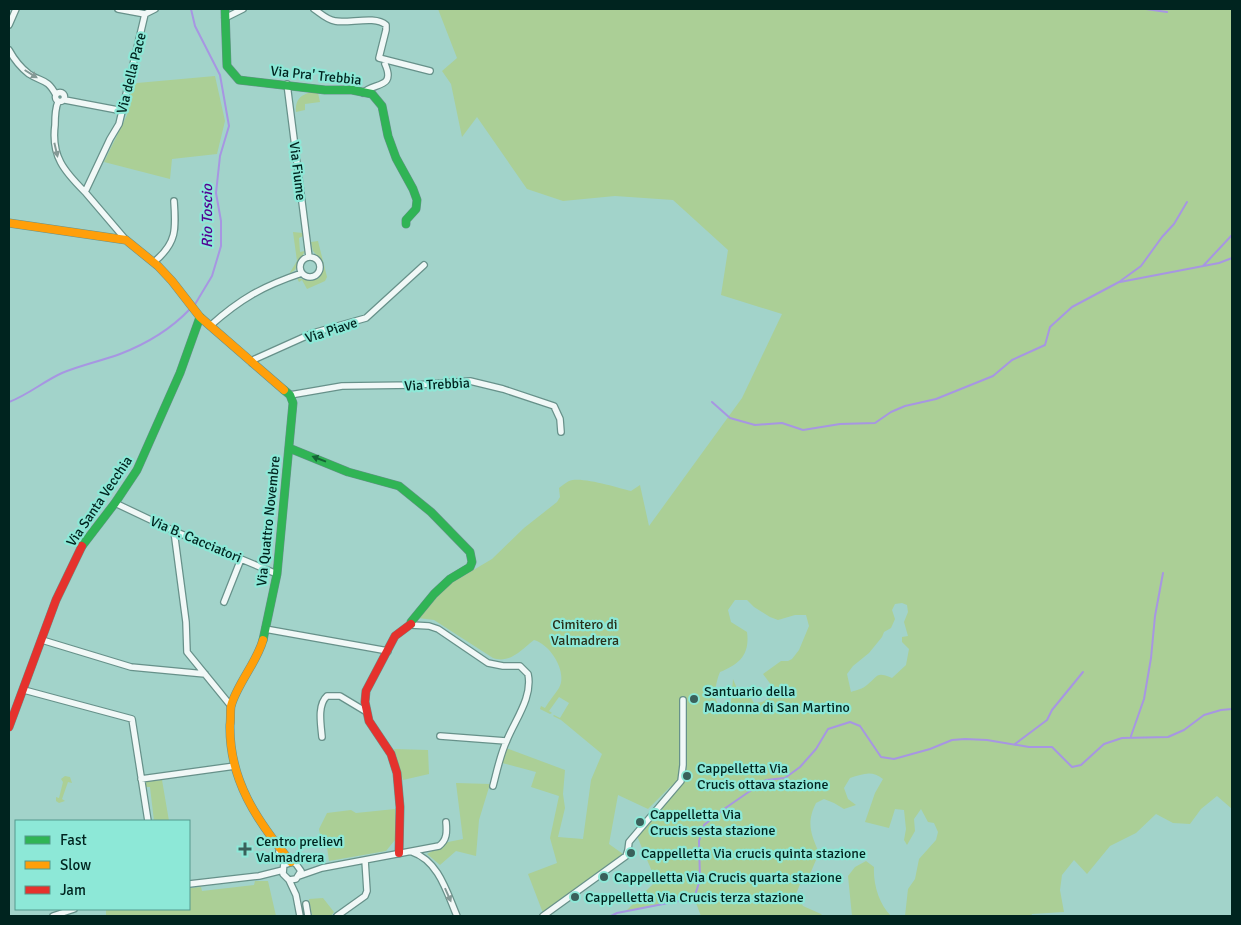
<svg xmlns="http://www.w3.org/2000/svg" width="1241" height="925" viewBox="0 0 1241 925" font-family="Signika,sans-serif">
<rect width="100%" height="100%" fill="#a2d3ca"/>
<path fill="#abcf96" fill-rule="evenodd" d="M 438,9 L 1232,9 L 1232,809 L 1217,796 L 1201,809 L 1190,824 L 1173,823 L 1156,814 L 1136,833 L 1110,846 L 1087,874 L 1074,860 L 1062,875 L 1060,890 L 1064,912 L 1032,914 L 1031,916 L 905,916 L 908,889 L 915,879 L 919,859 L 936,840 L 938,832 L 934,823 L 928,822 L 921,809 L 914,819 L 915,831 L 907,845 L 904,840 L 906,829 L 904,810 L 895,809 L 889,828 L 865,822 L 875,793 L 883,779 C 872,770 863,774 850,778 L 844,788 L 848,799 L 856,805 L 844,809 L 834,803 L 824,799 L 816,803 C 806,823 811,834 819,853 L 810,874 L 802,879 L 796,894 L 803,906 L 821,914 L 823,916 L 701,916 L 694,898 C 671,904 649,905 626,911 L 656,881 L 637,836 L 683,781 C 688,770 687,760 682,749 L 680,749 C 681,766 683,775 671,790 L 671,786 L 648,809 L 618,795 L 609,844 L 623,854 L 543,913 L 528,874 L 557,863 L 550,838 L 559,796 L 531,787 L 536,772 L 502,763 L 506,748 L 565,770 L 563,794 L 565,808 L 558,837 L 583,839 L 591,780 L 602,754 L 561,720 L 553,716 L 554,715 L 560,718 L 569,703 L 559,697 L 549,711 L 552,713 L 550,714 L 540,709 L 541,706 L 545,708 C 549,701 555,694 559,688 C 568,672 550,644 534,640 C 521,650 510,664 493,658 L 434,620 L 418,618 L 448,585 L 492,559 L 524,528 L 557,502 L 560,497 L 559,488 C 562,486 565,483 569,481 C 581,476 618,488 631,491 L 640,485 L 649,526 L 742,398 L 782,314 L 721,295 L 728,250 L 673,200 L 615,196 L 563,201 L 527,189 L 477,117 L 462,137 L 451,84 L 442,71 L 457,58 ZM 735,600 L 747,600 L 754,607 L 770,617 L 778,620 L 795,615 L 806,615 L 809,626 L 799,650 L 792,659 L 788,661 L 781,661 L 763,674 L 775,690 C 769,699 764,703 754,703 L 751,698 L 738,691 L 733,679 L 731,702 L 726,711 C 724,708 719,705 717,702 C 713,694 717,679 720,672 C 740,664 750,654 747,632 L 731,622 L 728,610 ZM 902,603 L 907,605 L 908,612 L 904,622 L 908,636 L 902,637 L 902,642 L 909,649 L 906,665 L 892,678 C 876,671 878,676 867,685 C 863,689 856,690 851,692 L 847,674 L 853,666 L 869,653 L 882,637 L 884,632 L 891,628 L 895,619 L 892,610 L 895,604 Z
M 215,76 L 225,121 L 217,154 L 172,159 L 170,179 L 104,162 L 127,115 L 129,89 L 137,83 Z
M 308,93 L 318,93 L 320,102 L 305,104 L 305,110 L 296,112 C 295,102 299,96 308,93 Z
M 293,232 L 303,233 L 303,236 L 299,238 L 300,252 L 305,251 L 295,270 L 289,274 L 297,261 Z
M 318,241 L 327,277 L 325,281 L 307,289 L 302,280 L 299,282 L 297,278 L 291,280 L 290,279 C 299,276 303,280 311,281 L 319,278 L 324,269 L 323,262 L 313,251 L 311,242 Z
M 394,749 L 428,750 L 429,774 L 403,780 Z
M 65,776 L 70,777 L 72,783 L 68,782 L 62,799 L 65,801 L 59,803 L 56,801 L 56,797 L 59,798 L 63,782 L 61,779 Z
M 162,780 L 169,821 L 154,821 L 150,787 L 145,787 L 146,782 Z
M 456,783 L 490,784 L 479,820 L 476,856 L 456,851 L 440,865 L 427,854 L 448,842 L 463,839 Z
M 395,809 L 395,840 L 386,851 L 329,861 L 327,847 L 322,846 L 319,829 L 327,813 L 351,810 L 356,813 Z
M 866,861 L 874,867 C 873,884 879,904 891,916 L 852,916 L 848,876 L 855,867 Z
M 255,881 L 268,881 L 276,916 L 106,916 L 106,909 L 189,909 L 189,888 L 201,887 L 202,891 L 254,885 Z
M 323,898 L 334,912 L 331,916 L 312,916 L 309,899 Z"/>
<g fill="none" stroke-linecap="round" stroke-linejoin="round">
<path stroke="#a796e2" stroke-width="2" d="M 191,9 L 195,26 L 220,75 L 229,126 L 220,156 L 216,193 L 221,221 L 221,246 L 212,276 L 194,306
M 1146,9 L 1167,12
M 1203,266 L 1232,235
M 1120,282 L 1219,263 L 1232,258
M 9,402 C 28,395 44,381 62,373 C 81,365 101,361 120,354 C 146,344 171,329 190,309
M 712,402 L 730,418 L 755,425 L 782,423 L 803,430 L 840,424 L 875,423 L 891,412 L 905,406 L 936,399 L 993,376 L 1012,360 L 1045,345 L 1050,327 L 1072,307 L 1119,282 L 1141,266 L 1162,237 L 1174,224 L 1187,202
M 1131,736 L 1144,699 L 1151,658 L 1155,616 L 1163,573
M 1015,744 L 1047,720 L 1052,710 L 1083,672
M 611,916 L 617,913 L 694,898 L 700,880 L 699,841 L 704,825 L 724,809 L 766,780 L 785,778 L 800,767 L 816,749 L 828,729 L 850,722 L 860,726 L 881,757 L 894,759 L 930,749 L 952,740 L 965,739 L 987,740 L 1029,747 L 1052,747 L 1072,767 L 1081,765 L 1104,744 L 1122,738 L 1168,737 L 1184,730 L 1204,715 L 1221,710 L 1232,709"/>
<defs>
<path id="street" d="M 118,9 L 145,14
M 314,9 C 320,13 327,20 335,21 C 348,24 375,15 386,25 L 386,30 L 379,58 L 430,71
M 225,18 L 243,9
M 9,25 L 16,9
M 9,50 C 14,59 21,68 29,74 C 43,83 47,78 56,95
M 287,84 L 309,257
M55.5 97a4.5 4.5 0 1 1 9 0a4.5 4.5 0 1 1-9 0Z
M 363,93 C 374,82 396,89 385,64
M 65,100 L 123,111
M 58,102 C 55,109 55,117 55,125 C 51,156 64,171 85,192
M 126,240 L 85,192 L 110,139 L 119,124 L 145,14 L 155,9
M300 267a10 10 0 1 1 20 0a10 10 0 1 1-20 0Z
M 154,262 C 177,243 176,229 174,201
M 210,326 C 240,299 263,286 302,273
M 252,363 L 255,359 L 313,333 L 366,318 L 424,265
M 290,395 L 342,386 L 415,385 L 470,381 L 503,389 L 554,406 L 560,419 L 561,432
M 115,503 L 174,531 L 277,574
M 174,531 L 186,622 L 187,652 L 231,706
M 224,602 L 241,559
M 411,625 L 429,626 L 438,629 L 488,663 L 503,666 L 520,666 L 528,674 C 533,697 515,720 507,740 C 500,755 497,771 493,786
M 265,629 L 388,651
M 42,640 L 131,667 L 205,674
M 24,690 L 132,719 L 148,821
M 440,736 L 506,741
M 322,737 C 321,725 317,705 327,696 L 340,696 L 365,711
M 141,779 L 235,766
M 279,852 L 284,862 L 283,874 L 289,880 L 296,895 L 300,916
M 412,852 C 439,861 447,893 457,916
M 287,864 L 293,862 L 296,864 L 301,871 L 296,879 L 289,880
M 299,876 L 322,868 L 439,846 C 447,840 447,832 446,822
M 189,884 L 259,876 L 283,870
M 306,904 L 308,916
M 53,916 L 74,909
M 337,916 L 365,896 L 367,891 L 365,860
M 543,916 L 626,856 L 628,850 L 629,842 L 681,781 L 683,765 L 683,700"/>
<path id="fast" d="M 225,9 L 227,66 L 239,80 L 325,90 L 352,90 L 372,94 L 382,106 L 388,136 L 396,158 L 413,189 L 417,200 L 416,209 L 406,220 L 406,224
M 289,448 L 348,472 L 399,486 L 431,512 L 470,552 L 472,562 L 470,567 L 450,579 L 434,594 L 411,622 L 411,624
M 82,546 L 115,503 L 137,470 L 180,373 L 200,317
M 263,640 L 277,574 L 293,403 L 290,395 L 284,390"/>
<path id="slow" d="M 9,223 L 126,240 L 158,266 L 172,281 L 200,317 L 284,390
M 263,640 C 257,662 237,684 231,706 C 230,711 231,719 230,725 C 229,780 257,821 291,862"/>
<path id="jam" d="M 9,727 L 56,600 L 82,546
M 399,853 L 400,807 L 397,773 L 391,754 L 369,721 L 365,702 L 366,691 L 395,636 L 411,624"/>
</defs>
<use href="#street" stroke="#67918a" stroke-width="8"/>
<use href="#fast" stroke="#67918a" stroke-width="9"/>
<use href="#slow" stroke="#67918a" stroke-width="9"/>
<use href="#jam" stroke="#67918a" stroke-width="9"/>
<use href="#street" stroke="#f1f8f7" stroke-width="5.5"/>
<use href="#fast" stroke="#30b455" stroke-width="8"/>
<use href="#slow" stroke="#ff9f0a" stroke-width="8"/>
<use href="#jam" stroke="#e5322d" stroke-width="8"/>
</g>
<defs><path id="oneway-solid" d="M-6-.8H1V-3.2L6.5 0L1 3.2V.8H-6Z" transform="scale(1.25)"/></defs>
<g fill="#859996">
<use href="#oneway-solid" transform="translate(31 74) rotate(32)"/>
<use href="#oneway-solid" transform="translate(56 150) rotate(77)"/>
<use href="#oneway-solid" transform="translate(448 895) rotate(66)"/>
</g>
<use fill="#166537" href="#oneway-solid" transform="translate(319 459) rotate(-159)"/>
<g fill="#39615b" stroke="#8de8d7" stroke-width="2">
<circle cx="694" cy="699" r="5"/>
<circle cx="687" cy="776" r="5"/>
<circle cx="640" cy="822" r="5"/>
<path d="M242.5 841.5h5v5h5v5h-5v5h-5v-5h-5v-5h5z"/>
<circle cx="631" cy="853" r="5"/>
<circle cx="604" cy="877" r="5"/>
<circle cx="575" cy="897" r="5"/>
</g>
<g text-anchor="middle" stroke-width="4.5" stroke-linejoin="round" paint-order="stroke">
<g font-size="14" fill="#00241f" stroke="#8de8d7">
<text transform="translate(131 73) rotate(-76)" y="5">Via della Pace</text>
<text transform="translate(316 75) rotate(6)" y="5">Via Pra' Trebbia</text>
<text transform="translate(298 171) rotate(83)" y="5">Via Fiume</text>
<text transform="translate(331 330) rotate(-18)" y="5">Via Piave</text>
<text transform="translate(437 384) rotate(-3)" y="5">Via Trebbia</text>
<text transform="translate(99 501) rotate(-56)" y="5">Via Santa Vecchia</text>
<text transform="translate(268 521) rotate(-84)" y="5">Via Quattro Novembre</text>
<text transform="translate(196 539) rotate(23)" y="5">Via B. Cacciatori</text>
</g>
<g font-size="14" fill="#292f19" stroke="#8de8d7">
<text x="585" y="629">Cimitero di<tspan x="585" dy="16">Valmadrera</tspan></text>
</g>
<g font-size="14" fill="#00241f" stroke="#8de8d7" text-anchor="start">
<text x="704" y="696">Santuario della<tspan x="704" dy="16">Madonna di San Martino</tspan></text>
<text x="697" y="773">Cappelletta Via<tspan x="697" dy="16">Crucis ottava stazione</tspan></text>
<text x="650" y="819">Cappelletta Via<tspan x="650" dy="16">Crucis sesta stazione</tspan></text>
<text x="256" y="846">Centro prelievi<tspan x="256" dy="16">Valmadrera</tspan></text>
<text x="641" y="858">Cappelletta Via crucis quinta stazione</text>
<text x="614" y="882">Cappelletta Via Crucis quarta stazione</text>
<text x="585" y="902">Cappelletta Via Crucis terza stazione</text>
</g>
<g font-size="15" font-style="italic" fill="#530192" stroke="#8de8d7">
<text transform="translate(207 216) rotate(-90)" y="5">Rio Toscio</text>
</g>
</g>
<rect width="1241" height="925" fill="none" stroke="#00241f" stroke-width="20"/>
<rect x="15" y="820" width="175" height="90" fill="#8de8d7" stroke="#559a8d"/>
<rect x="25" y="836" width="25" height="8" fill="#30b455" stroke="#559a8d"/>
<text x="60" y="845" font-size="15" fill="#00241f">Fast</text>
<rect x="25" y="861" width="25" height="8" fill="#ff9f0a" stroke="#559a8d"/>
<text x="60" y="870" font-size="15" fill="#00241f">Slow</text>
<rect x="25" y="886" width="25" height="8" fill="#e5322d" stroke="#559a8d"/>
<text x="60" y="895" font-size="15" fill="#00241f">Jam</text>
</svg>
